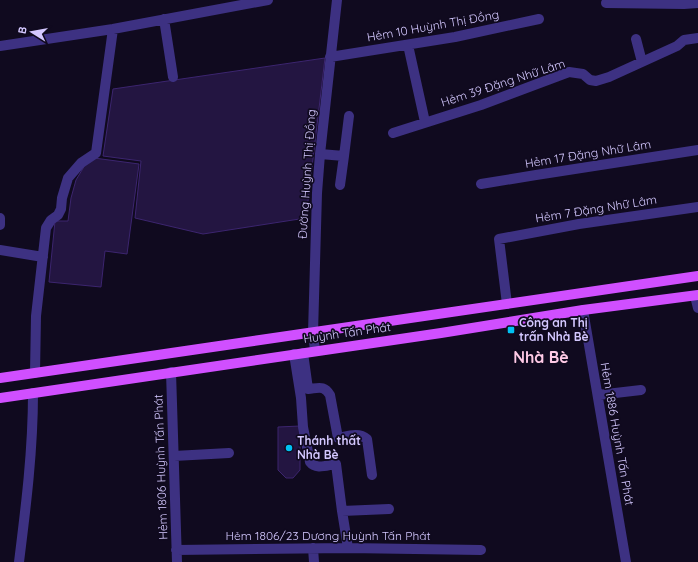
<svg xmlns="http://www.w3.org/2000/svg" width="698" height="562" viewBox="0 0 698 562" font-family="Quicksand,sans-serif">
<rect width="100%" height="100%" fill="#100a1f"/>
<path fill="#231541" stroke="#3c256f" d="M 325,58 L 306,218 L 203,234 L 135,218 L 141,161 L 103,156 L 113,89 Z
M 94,158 L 139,164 L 127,254 L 105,251 L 101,287 L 49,282 L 55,221 L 68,221 L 71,198 L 76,180 L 85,165 Z
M 300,426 L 300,470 L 293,478 L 286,478 L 278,470 L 278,427 Z"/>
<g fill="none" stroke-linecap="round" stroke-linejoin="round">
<path stroke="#3d3182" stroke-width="10" d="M 606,3 L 684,4 L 698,3
M 164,19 L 173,77
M 636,39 L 642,62
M 408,45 L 425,122
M 0,46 L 113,29 L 268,0
M 330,57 L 455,37 L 539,19
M 393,133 L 481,105 L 569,72 L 583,74 L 590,80 L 596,81 L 609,77 L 677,46 L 684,40 L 698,38
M 320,154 L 344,156 L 349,116
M 481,184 L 536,175 L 698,150
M 340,185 L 344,156
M 0,218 L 0,225
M 0,250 L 43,257
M 695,296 L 698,308
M 507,304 L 499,239 L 579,224 L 698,207
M 583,310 L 626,562
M 315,351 L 313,333 L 317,193 L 320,154 L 337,0
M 303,353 L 308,389 C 319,388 324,385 330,395 L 338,438 C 348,436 359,432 367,439 L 372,475
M 294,354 L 301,398 L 303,427 L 310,462 C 316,470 327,465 336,464 L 342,511
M 171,372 L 177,562
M 35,373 L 36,316 L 46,228 L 51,220 L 58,215 L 61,209 L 62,198 L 68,178 L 81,163 L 96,153 L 113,29
M 598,395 L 641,390
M 174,456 L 229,453
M 313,548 L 314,562
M 348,548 L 342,511 L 389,509
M 176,550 L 348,548 L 481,550
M 19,562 C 26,506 33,450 33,393"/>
<path stroke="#d04fff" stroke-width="10" d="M 0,378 L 698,276
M 0,398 L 441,333 L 583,310 L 698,295"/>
</g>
<g fill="#00c1f3" stroke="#100a1f" stroke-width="1.5">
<rect x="507" y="326" width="8" height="8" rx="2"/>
<circle cx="289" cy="448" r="4"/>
</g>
<g text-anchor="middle" stroke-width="3.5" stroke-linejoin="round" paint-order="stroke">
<g font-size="12" fill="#d4c8ff" stroke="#100a1f">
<text transform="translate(433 26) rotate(-10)" y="4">Hẻm 10 Huỳnh Thị Đồng</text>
<text transform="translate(503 83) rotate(-18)" y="4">Hẻm 39 Đặng Nhữ Lâm</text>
<text transform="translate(588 154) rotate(-9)" y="4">Hẻm 17 Đặng Nhữ Lâm</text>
<text transform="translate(307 174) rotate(-86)" y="4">Đường Huỳnh Thị Đồng</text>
<text transform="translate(596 209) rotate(-9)" y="4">Hẻm 7 Đặng Nhữ Lâm</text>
<text transform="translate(347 333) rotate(-8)" y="4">Huỳnh Tấn Phát</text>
<text transform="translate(617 434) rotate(80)" y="4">Hẻm 1886 Huỳnh Tấn Phát</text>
<text transform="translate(161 467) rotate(-92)" y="4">Hẻm 1806 Huỳnh Tấn Phát</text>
<text x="328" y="540">Hẻm 1806/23 Dương Huỳnh Tấn Phát</text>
</g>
<g font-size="12" font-weight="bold" fill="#d4c8ff" stroke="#100a1f" text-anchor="start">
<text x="519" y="327">Công an Thị<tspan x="519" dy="14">trấn Nhà Bè</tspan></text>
<text x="297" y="445">Thánh thất<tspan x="297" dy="14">Nhà Bè</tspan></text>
</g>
<g font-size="16" font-weight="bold" fill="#ffcae6" stroke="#100a1f">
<text x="541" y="363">Nhà Bè</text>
</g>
</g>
<g transform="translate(32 32) rotate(281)" stroke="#100a1f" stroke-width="3" paint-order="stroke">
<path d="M0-3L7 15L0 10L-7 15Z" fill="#d4c8ff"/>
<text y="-6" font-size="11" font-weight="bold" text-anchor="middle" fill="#d4c8ff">B</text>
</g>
</svg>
